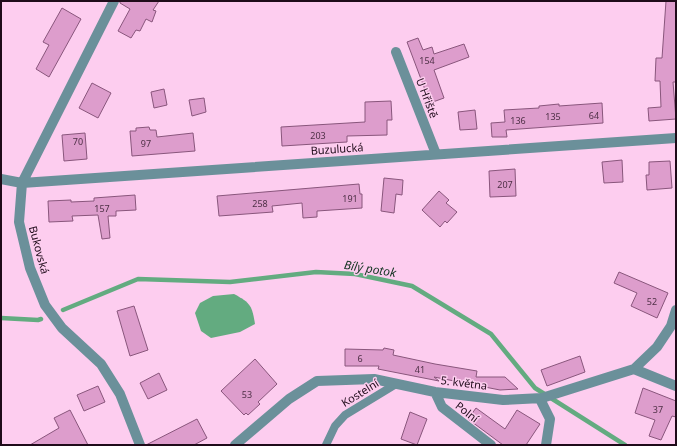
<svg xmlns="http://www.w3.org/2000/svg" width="677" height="446" viewBox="0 0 677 446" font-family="'Noto Sans',sans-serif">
<rect width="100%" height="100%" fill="#fdcdef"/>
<path fill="#63ab80" d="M 234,294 C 251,303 252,306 255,324 L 240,332 L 211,338 L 201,331 L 195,313 L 200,303 L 213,296 Z"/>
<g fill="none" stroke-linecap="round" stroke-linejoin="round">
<path stroke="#63ab80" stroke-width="4.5" d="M 63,310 L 138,279 L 230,282 L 316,272 L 355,274 L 412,286 L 491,334 L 535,388 L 625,445
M 1,318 L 38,320 L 41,319"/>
</g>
<path fill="#dd9dcc" stroke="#89567c" d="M 120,1 L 159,1 L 153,10 L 156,11 L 152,22 L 146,19 L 140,31 L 136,30 L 131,38 L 118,31 L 130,9 L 120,3 Z
M 666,1 L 676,1 L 676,82 L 673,82 L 676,119 L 649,121 L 648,108 L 661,107 L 660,81 L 655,81 L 656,58 L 662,58 Z
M 62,8 L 81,19 L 49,77 L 36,69 L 49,45 L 43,42 Z
M 418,38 L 423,50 L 432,47 L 434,54 L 464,44 L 469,57 L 434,70 L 444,98 L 430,103 L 407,42 Z
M 92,83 L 111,93 L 98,118 L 79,108 Z
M 164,89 L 167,105 L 154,108 L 151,92 Z
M 204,98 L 206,112 L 192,116 L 189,100 Z
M 391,101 L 392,120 L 387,120 L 387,135 L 347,136 L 347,142 L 282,146 L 281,127 L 365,122 L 365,102 Z
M 602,103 L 603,123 L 506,130 L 507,137 L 492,137 L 491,123 L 505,122 L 504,110 L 539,108 L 539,106 L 559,104 L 559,106 Z
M 475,110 L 477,129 L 460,130 L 458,112 Z
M 149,127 L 150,130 L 156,130 L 157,137 L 193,133 L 195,151 L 132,156 L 130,131 L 136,131 L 136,128 Z
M 85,133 L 87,159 L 64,161 L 62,135 Z
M 622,160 L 623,182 L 604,183 L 602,162 Z
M 670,161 L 672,188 L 647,190 L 646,175 L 649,175 L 649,162 Z
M 515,169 L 516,196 L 490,197 L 489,171 Z
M 384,178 L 403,180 L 402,195 L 396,194 L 394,213 L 381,211 Z
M 359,184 L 360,194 L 362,194 L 362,208 L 317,211 L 317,217 L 303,218 L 302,203 L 272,206 L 273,212 L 219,216 L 217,196 Z
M 439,191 L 449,200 L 446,203 L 457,212 L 447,223 L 445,221 L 440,227 L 422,210 Z
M 135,195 L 136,210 L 116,211 L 116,216 L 108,216 L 110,238 L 102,239 L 98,215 L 72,216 L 73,221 L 49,222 L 48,201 L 71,200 L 71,202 L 94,201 L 94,198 Z
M 619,272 L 668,293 L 657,318 L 631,306 L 637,293 L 614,283 Z
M 134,306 L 148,350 L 130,356 L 117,311 Z
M 384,348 L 394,350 L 393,355 L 435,364 L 477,371 L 476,377 L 505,377 L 518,389 L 500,390 L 434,377 L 439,381 L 378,369 L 379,366 L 345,366 L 345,349 L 383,350 Z
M 580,356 L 585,372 L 547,386 L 541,370 Z
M 255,359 L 277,384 L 258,402 L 260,404 L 248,415 L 246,413 L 244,415 L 221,391 Z
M 159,373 L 167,390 L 148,399 L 140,383 Z
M 98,386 L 105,402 L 84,411 L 77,395 Z
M 643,388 L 676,401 L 676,417 L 672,416 L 661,440 L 649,436 L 655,420 L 635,413 Z
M 476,408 L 505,429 L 517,410 L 540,424 L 526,445 L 503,445 L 468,419 Z
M 70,410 L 88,445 L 30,445 L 59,428 L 54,418 Z
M 410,412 L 427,419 L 417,445 L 401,439 Z
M 197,419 L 207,438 L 194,445 L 146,445 Z"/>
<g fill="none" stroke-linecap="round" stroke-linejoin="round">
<path stroke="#6b909a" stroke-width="8" d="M 326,445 L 335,426 L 345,415 L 396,384"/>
<path stroke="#6b909a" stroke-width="10" d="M 114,1 L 22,183 L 19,222 L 30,268 L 45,305 L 62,328 L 101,364 L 120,394 L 140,445
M 396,52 L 436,154
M 1,179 L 22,183 L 676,138
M 634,369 L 676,386
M 435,392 L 442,407 L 491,445
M 540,399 L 550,419 L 546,445
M 235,445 L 289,399 L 317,381 L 374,379 L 435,392 L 503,400 L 542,398 L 634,369 L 657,347 L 671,326 L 676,310"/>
</g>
<g text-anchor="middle" stroke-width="3" stroke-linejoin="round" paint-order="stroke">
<g font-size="9" fill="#4e3046">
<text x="427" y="64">154</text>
<text x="594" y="119">64</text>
<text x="553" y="120">135</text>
<text x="518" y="124">136</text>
<text x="318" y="139">203</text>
<text x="78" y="145">70</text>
<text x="146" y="147">97</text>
<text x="505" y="188">207</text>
<text x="350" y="202">191</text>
<text x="260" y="207">258</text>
<text x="102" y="212">157</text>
<text x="652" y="305">52</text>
<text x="360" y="362">6</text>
<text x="420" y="373">41</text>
<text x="247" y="398">53</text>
<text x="658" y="413">37</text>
</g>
<g font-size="11" fill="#1f0b1a" stroke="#fdcdef">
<text transform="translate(427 98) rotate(69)" y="4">U Hřiště</text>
<text transform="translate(337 149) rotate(-4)" y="4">Buzulucká</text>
<text transform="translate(39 250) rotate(75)" y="4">Bukovská</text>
<text transform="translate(464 383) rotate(7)" y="4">5. května</text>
<text transform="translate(360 393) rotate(-32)" y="4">Kostelní</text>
<text transform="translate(467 412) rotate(38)" y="4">Polní</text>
</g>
<g font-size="12" font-style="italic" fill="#143422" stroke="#fdcdef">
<text transform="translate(370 269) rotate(9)" y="4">Bílý potok</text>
</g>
</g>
<rect width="677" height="446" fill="none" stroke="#1f0b1a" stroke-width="4"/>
</svg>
